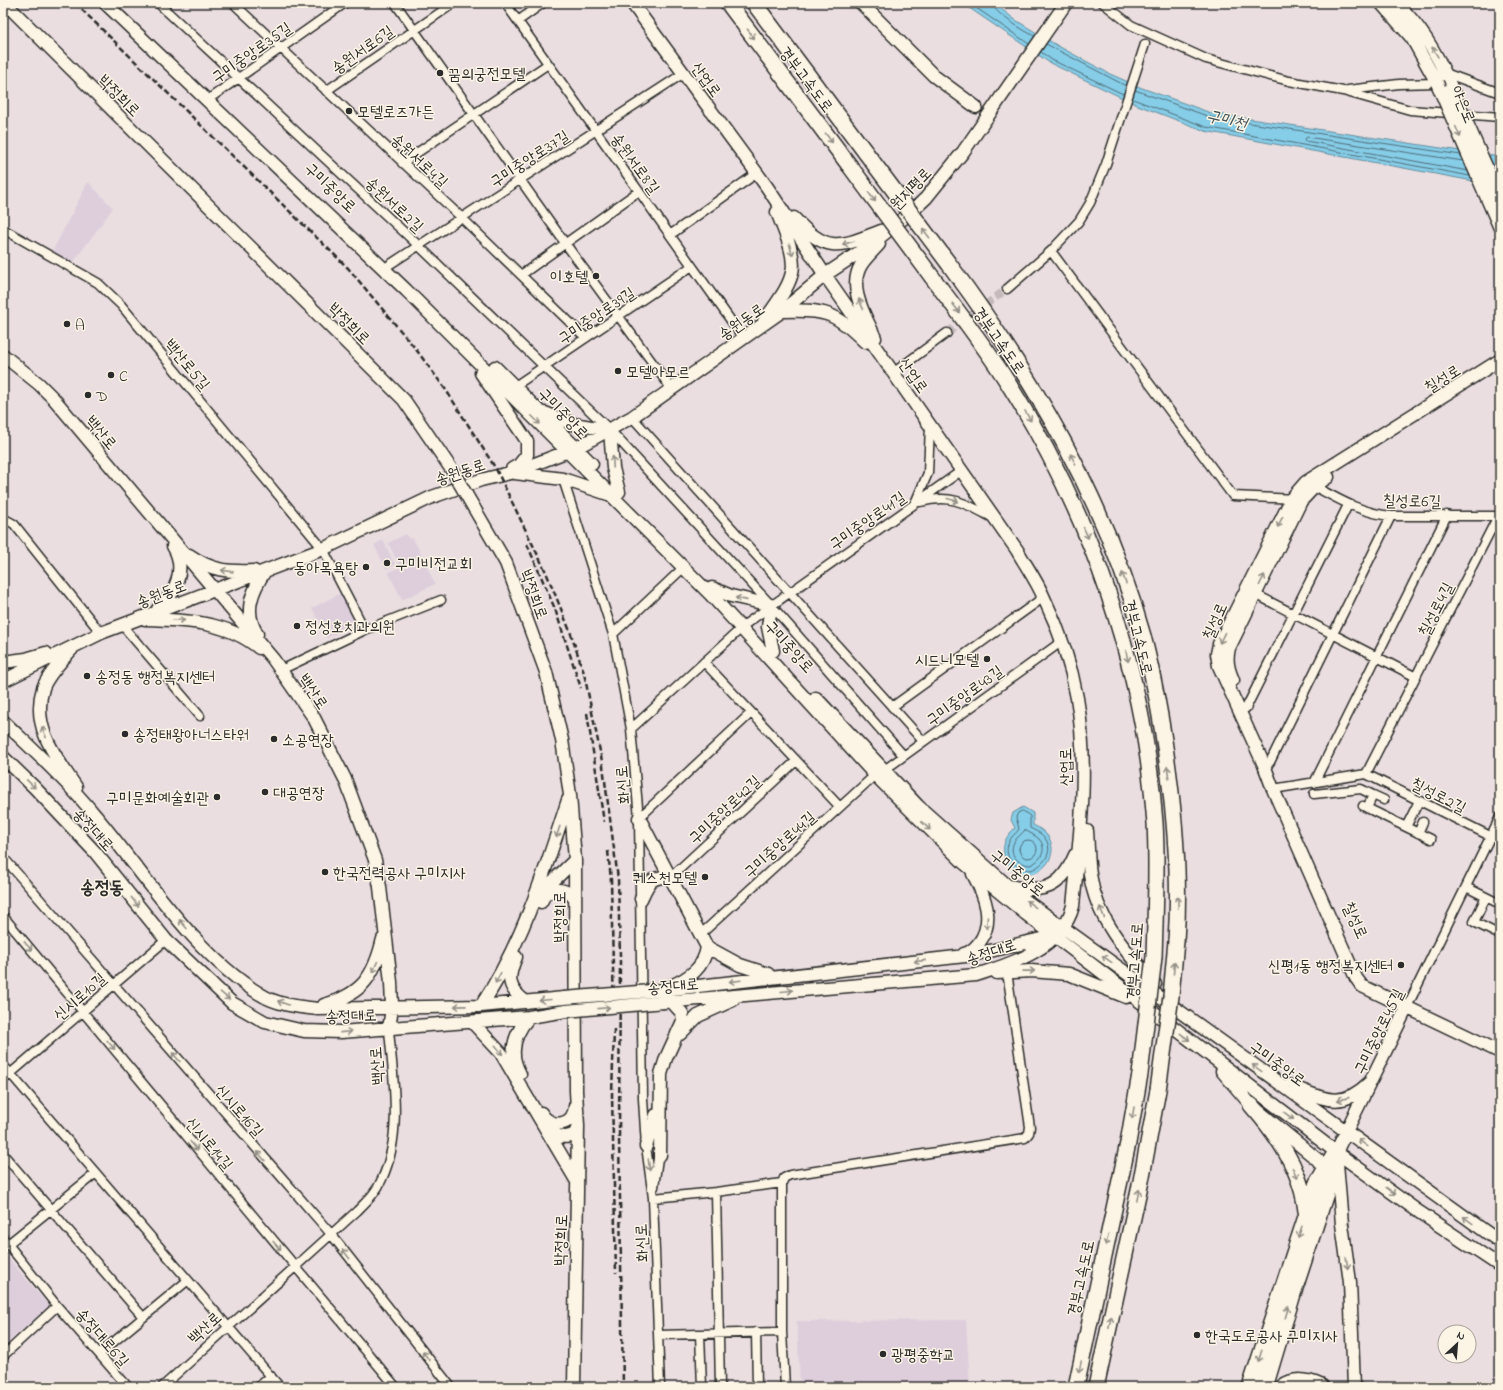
<svg xmlns="http://www.w3.org/2000/svg" width="1503" height="1390" viewBox="0 0 1503 1390" font-family="'Indie Flower','Poor Story',sans-serif">
<rect width="100%" height="100%" fill="#eadee0"/>
<filter id="ink" filterUnits="userSpaceOnUse"><feTurbulence type="fractalNoise" baseFrequency=".025" numOctaves="2"/><feDisplacementMap in="SourceGraphic" scale="8" xChannelSelector="R" yChannelSelector="G"/><feConvolveMatrix kernelMatrix="1 2 1 2 8 2 1 2 1" color-interpolation-filters="sRGB"/></filter>
<g filter="url(#ink)">
<path fill="#decedc" d="M 88,182 L 113,208 L 70,267 L 50,256 Z
M 406,534 L 409,539 L 413,538 L 435,584 L 402,600 L 388,572 L 400,567 L 388,543 Z
M 383,540 L 395,565 L 386,569 L 374,545 Z
M 341,593 L 356,624 L 327,638 L 312,608 Z
M 3,1252 L 49,1306 L 3,1347 Z
M 966,1320 L 970,1387 L 800,1387 L 797,1321 Z"/>
<path fill="#86cde8" stroke="#628c9c" d="M 962,3 L 994,3 L 1014,19 L 1058,46 L 1110,74 L 1142,88 L 1211,113 L 1500,157 L 1500,186 L 1205,131 L 1135,104 L 1050,63 Z
M 1023,807 L 1033,813 L 1033,825 C 1075,844 1038,891 1012,868 C 1008,864 1005,860 1004,855 C 1002,843 1007,835 1015,828 L 1011,820 L 1013,813 Z"/>
<g fill="none" stroke-linecap="round" stroke-linejoin="round">
<path stroke="#4f6c77" stroke-width="1" d="M 969,3 L 1029,44
M 992,3 C 993,13 1025,31 1034,36
M 1046,44 L 1126,86
M 1041,52 L 1052,60 L 1123,94
M 1135,90 L 1210,117 L 1461,155
M 1133,99 L 1206,127 L 1470,176
M 1463,161 L 1307,137 L 1305,139 L 1306,141 L 1468,171
M 1023,811 L 1030,816 L 1030,828 C 1035,831 1040,832 1044,837 C 1055,850 1045,865 1031,870 C 1016,869 1002,858 1009,842 C 1011,836 1016,834 1019,829 L 1016,817 L 1018,813 Z
M 1025,830 C 1029,833 1035,835 1039,839 C 1048,849 1041,861 1030,865 C 1018,864 1008,855 1014,842 C 1016,838 1022,834 1025,830 Z
M1019 849a9 9 0 1 1 18 0a9 9 0 1 1-18 0Z"/>
<path stroke="#c4babc" stroke-width="8" stroke-dasharray="8 4" stroke-linecap="butt" d="M 947,333 L 1007,289"/>
<defs>
<path id="street" d="M 158,3 L 419,246 L 610,430 L 771,605 L 903,755
M 233,3 L 462,218 L 586,338
M 395,3 L 565,243 L 671,388
M 505,3 L 744,339
M 1103,3 L 1131,25 L 1206,59 L 1289,81 L 1343,91 L 1410,110 L 1500,117
M 518,21 L 543,3
M 1445,73 L 1500,93
M 1348,90 L 1399,84 L 1437,83
M 326,91 L 454,3
M 213,96 L 345,3
M 402,163 L 548,64
M 3,229 L 98,283 L 121,305 L 323,549 L 365,630
M 670,235 L 757,173
M 1051,251 L 1233,496 L 1295,499
M 389,265 L 684,73
M 521,275 L 639,191
M 1007,289 L 1051,251 L 1079,221 L 1090,203 L 1106,164 L 1145,44
M 893,373 L 947,333
M 515,386 L 692,266
M 632,417 L 923,741
M 563,479 L 613,634 L 631,729 L 639,818 L 643,1099 L 646,1146 L 653,1198 L 660,1387
M 1312,485 C 1338,499 1361,513 1391,516 L 1500,516
M 920,502 C 952,494 965,503 993,518
M 915,503 L 928,473 L 930,426
M 3,518 L 14,524 L 101,633
M 1255,594 L 1416,677
M 122,625 L 200,716
M 613,634 L 683,568
M 704,662 L 840,807
M 281,670 L 365,630 L 441,600
M 892,707 L 1044,597
M 1246,708 L 1348,505
M 631,729 L 747,623 L 961,471
M 1270,762 L 1391,516
M 883,771 L 1061,642
M 1366,774 L 1498,516
M 1314,783 L 1447,515
M 1273,789 L 1366,774 L 1500,841
M 1314,794 L 1361,789 L 1373,795 L 1367,808
M 1373,795 L 1384,800
M 1363,806 L 1406,827 L 1419,801
M 639,818 L 751,713
M 1406,827 L 1431,839
M 1418,833 L 1423,822
M 3,857 L 331,1234 L 451,1387
M 671,877 L 796,761
M 1466,887 L 1500,904
M 1486,897 L 1474,922 L 1500,935
M 3,916 L 396,1387
M 701,934 L 875,775
M 1407,1007 L 1500,817
M 3,1065 L 280,1387
M 3,1080 L 166,940
M 3,1154 L 143,1317
M 782,1183 L 784,1178 L 790,1175 L 1025,1138 L 1029,1133 L 1030,1127 L 1007,972
M 654,1187 L 659,1151
M 716,1192 L 720,1387
M 653,1198 L 716,1192 L 782,1183 L 782,1332 L 785,1387
M 3,1238 L 57,1306 L 128,1387
M 8,1244 L 96,1173
M 756,1332 L 757,1387
M 700,1334 L 702,1387
M 659,1335 L 782,1332
M 99,1354 L 187,1281
M 3,1356 L 57,1306
M 162,1387 L 357,1211 C 367,1201 377,1192 382,1179 C 403,1134 393,1078 389,1030
M 258,1387 L 271,1376"/>
<path id="secondary" d="M 5,3 L 404,400 L 452,470
M 105,3 L 406,290 L 710,594 L 875,775 L 963,862 L 1026,914 L 1336,1152 L 1419,1212 L 1500,1266
M 632,3 L 767,187 L 825,275 L 1017,550 C 1026,566 1037,581 1044,598 C 1059,629 1071,664 1077,698 C 1089,767 1080,838 1073,906 C 1062,948 1012,964 976,975 L 664,1002
M 861,3 L 934,76 L 976,107
M 1381,3 L 1412,38 L 1437,83
M 1396,3 C 1422,27 1438,55 1451,87
M 794,218 C 829,256 841,246 884,230
M 782,311 C 825,309 835,312 865,342
M 764,321 C 800,271 800,269 777,212
M 875,338 C 866,316 847,289 861,265 C 866,257 873,251 879,244
M 3,355 L 39,384 L 54,399 L 273,659 L 314,718 L 345,779 L 375,860 L 380,887 L 391,982 L 392,1007 L 389,1030
M 1500,360 L 1306,482 L 1292,498 L 1219,644 L 1217,654 L 1219,666 L 1264,765 L 1273,789 L 1356,978 L 1362,986 L 1500,1052
M 495,367 L 592,464
M 481,373 L 527,441 L 527,455 L 519,465 L 512,469
M 545,413 L 573,424 L 610,430
M 610,430 L 613,468 L 619,492
M 515,473 L 563,479 L 608,494
M 474,508 L 506,563 L 546,672 L 562,740 L 570,795 L 575,860 L 576,1091 L 578,1126 L 574,1387
M 189,555 C 212,571 227,572 254,571
M 712,588 L 731,596 L 771,605 L 768,627 L 773,651
M 158,609 C 176,594 187,568 173,546
M 145,619 C 185,620 226,621 259,648
M 257,634 C 243,611 252,591 265,571
M 72,649 C 63,659 47,676 43,688 C 31,727 56,757 76,787
M 3,662 L 26,659 L 46,653
M 1233,680 C 1228,669 1226,660 1229,648 L 1301,501 L 1316,485 L 1328,477
M 3,681 L 101,633 L 323,549 L 432,497 L 481,480 L 514,472 L 576,448 L 632,417 L 782,311 L 825,275 L 870,245 L 909,214 L 926,198 L 963,152 L 1066,3
M 816,698 L 918,806 L 1018,895 L 1500,1242
M 3,721 C 34,751 67,781 94,814 C 143,872 195,955 260,994 C 277,1005 299,1007 318,1009 L 481,1006 L 564,998
M 3,757 L 35,788 L 95,852 L 166,940 L 232,1003 L 265,1022 L 304,1031 L 341,1032 L 529,1017 L 566,1011
M 639,818 L 707,947 C 704,968 689,978 671,986
M 1087,831 C 1088,845 1088,860 1090,874 C 1096,919 1126,952 1155,984
M 1010,886 C 1044,894 1061,888 1075,855
M 545,894 C 557,888 566,888 575,899
M 641,899 C 649,882 650,876 671,877
M 541,902 L 550,884 L 575,860
M 707,947 L 740,965 L 768,974
M 964,954 C 970,953 975,948 979,943 C 995,921 985,896 973,874
M 516,957 C 507,978 507,988 526,1002
M 997,973 L 1031,971 L 1069,974 L 1126,997
M 663,990 L 965,956 C 995,951 1023,942 1053,937
M 324,1005 C 362,994 374,977 383,939
M 481,1006 C 522,944 545,871 568,800
M 472,1022 L 501,1053 L 576,1180
M 680,1034 L 698,1016 L 733,1000
M 1222,1071 L 1251,1105 L 1318,1160 L 1328,1177
M 520,1074 C 508,1053 514,1034 529,1017
M 1288,1085 C 1322,1097 1339,1112 1369,1083
M 541,1113 C 550,1129 574,1127 575,1106
M 547,1129 C 556,1136 565,1140 575,1134 L 578,1126
M 646,1146 L 656,1115
M 1336,1152 L 1407,1007
M 660,1155 L 661,1074 L 666,1058 L 683,1021 L 682,1013 L 671,1001
M 1337,1163 L 1342,1224 L 1350,1282 L 1354,1387"/>
<path id="highway" d="M 728,3 L 849,165
M 754,3 L 866,153
M 949,264 C 1033,377 1105,500 1143,636 C 1155,682 1163,729 1169,776 C 1176,831 1180,886 1176,941
M 932,277 C 958,312 985,346 1008,383 C 1091,515 1144,667 1155,823 C 1157,857 1156,891 1155,925
M 1251,1105 C 1277,1134 1302,1172 1306,1211
M 1076,1387 L 1128,1143 L 1140,1074
M 1096,1387 L 1141,1181 L 1158,1090
M 1250,1387 L 1317,1183 L 1336,1152
M 1265,1387 L 1293,1294 L 1330,1181 L 1334,1163
M 1283,1387 C 1295,1378 1308,1381 1321,1387"/>
</defs>
<use href="#street" stroke="#2b2b2b" stroke-width="11"/>
<use href="#secondary" stroke="#2b2b2b" stroke-width="15"/>
<use href="#highway" stroke="#2b2b2b" stroke-width="18"/>
<use href="#street" stroke="#fcf5e5" stroke-width="8"/>
<use href="#secondary" stroke="#fcf5e5" stroke-width="12"/>
<use href="#highway" stroke="#fcf5e5" stroke-width="15"/>
<path stroke="#2b2b2b" stroke-width="2.5" stroke-dasharray="6 3" stroke-linecap="butt" d="M 75,3 L 348,268 L 415,348 L 446,390 L 496,469 L 546,572 L 570,631 L 584,673 L 603,766 L 618,879 L 620,956 L 619,1138 L 623,1387
M 527,544 L 555,609 L 581,688
M 587,713 L 604,822
M 608,851 L 611,880 L 614,1011
M 614,1029 L 612,1095 L 616,1273"/>
<defs>
<path id="secondary-bridge" d="M 1437,83 L 1500,228
M 1451,87 L 1500,198
M 452,470 L 474,508
M 564,998 L 663,990
M 566,1011 L 664,1002"/>
<path id="highway-bridge" d="M 866,153 L 949,264
M 849,165 L 932,277
M 1140,1074 L 1154,957 L 1155,925
M 1158,1090 L 1171,996 L 1176,941"/>
</defs>
<use href="#secondary-bridge" stroke="#2b2b2b" stroke-width="15" stroke-linecap="butt"/>
<use href="#highway-bridge" stroke="#2b2b2b" stroke-width="18" stroke-linecap="butt"/>
<use href="#secondary-bridge" stroke="#fcf5e5" stroke-width="12"/>
<use href="#highway-bridge" stroke="#fcf5e5" stroke-width="15"/>
</g>
<defs><path id="oneway-shaft" d="M-6 0H5M1.5-3L5.5 0L1.5 3" fill="none" stroke-width="1.6" stroke-linecap="round" stroke-linejoin="round"/></defs>
<g stroke="#949088">
<use href="#oneway-shaft" transform="translate(751 34) rotate(53)"/>
<use href="#oneway-shaft" transform="translate(1435 52) rotate(-121)"/>
<use href="#oneway-shaft" transform="translate(1458 132) rotate(67)"/>
<use href="#oneway-shaft" transform="translate(829 138) rotate(53)"/>
<use href="#oneway-shaft" transform="translate(872 197) rotate(53)"/>
<use href="#oneway-shaft" transform="translate(926 233) rotate(-127)"/>
<use href="#oneway-shaft" transform="translate(848 243) rotate(164)"/>
<use href="#oneway-shaft" transform="translate(791 250) rotate(75)"/>
<use href="#oneway-shaft" transform="translate(861 304) rotate(-113)"/>
<use href="#oneway-shaft" transform="translate(956 308) rotate(53)"/>
<use href="#oneway-shaft" transform="translate(1028 416) rotate(59)"/>
<use href="#oneway-shaft" transform="translate(536 420) rotate(45)"/>
<use href="#oneway-shaft" transform="translate(1073 459) rotate(-118)"/>
<use href="#oneway-shaft" transform="translate(613 462) rotate(-92)"/>
<use href="#oneway-shaft" transform="translate(953 500) rotate(14)"/>
<use href="#oneway-shaft" transform="translate(1280 522) rotate(116)"/>
<use href="#oneway-shaft" transform="translate(1086 533) rotate(66)"/>
<use href="#oneway-shaft" transform="translate(227 571) rotate(-172)"/>
<use href="#oneway-shaft" transform="translate(1124 578) rotate(-109)"/>
<use href="#oneway-shaft" transform="translate(1262 580) rotate(-64)"/>
<use href="#oneway-shaft" transform="translate(741 599) rotate(-167)"/>
<use href="#oneway-shaft" transform="translate(179 620) rotate(3)"/>
<use href="#oneway-shaft" transform="translate(1222 638) rotate(116)"/>
<use href="#oneway-shaft" transform="translate(1127 656) rotate(78)"/>
<use href="#oneway-shaft" transform="translate(44 732) rotate(-111)"/>
<use href="#oneway-shaft" transform="translate(1168 772) rotate(-97)"/>
<use href="#oneway-shaft" transform="translate(31 784) rotate(44)"/>
<use href="#oneway-shaft" transform="translate(926 826) rotate(44)"/>
<use href="#oneway-shaft" transform="translate(558 832) rotate(108)"/>
<use href="#oneway-shaft" transform="translate(135 902) rotate(51)"/>
<use href="#oneway-shaft" transform="translate(1178 902) rotate(-92)"/>
<use href="#oneway-shaft" transform="translate(1031 904) rotate(-144)"/>
<use href="#oneway-shaft" transform="translate(1102 912) rotate(-112)"/>
<use href="#oneway-shaft" transform="translate(987 923) rotate(94)"/>
<use href="#oneway-shaft" transform="translate(183 924) rotate(-131)"/>
<use href="#oneway-shaft" transform="translate(28 946) rotate(50)"/>
<use href="#oneway-shaft" transform="translate(1107 959) rotate(-144)"/>
<use href="#oneway-shaft" transform="translate(920 961) rotate(174)"/>
<use href="#oneway-shaft" transform="translate(375 967) rotate(114)"/>
<use href="#oneway-shaft" transform="translate(1174 968) rotate(-85)"/>
<use href="#oneway-shaft" transform="translate(1029 971) rotate(-1)"/>
<use href="#oneway-shaft" transform="translate(498 978) rotate(118)"/>
<use href="#oneway-shaft" transform="translate(735 981) rotate(173)"/>
<use href="#oneway-shaft" transform="translate(787 991) rotate(-5)"/>
<use href="#oneway-shaft" transform="translate(225 996) rotate(40)"/>
<use href="#oneway-shaft" transform="translate(545 1000) rotate(175)"/>
<use href="#oneway-shaft" transform="translate(283 1003) rotate(-160)"/>
<use href="#oneway-shaft" transform="translate(460 1006) rotate(179)"/>
<use href="#oneway-shaft" transform="translate(604 1008) rotate(-6)"/>
<use href="#oneway-shaft" transform="translate(346 1032) rotate(-6)"/>
<use href="#oneway-shaft" transform="translate(1185 1037) rotate(37)"/>
<use href="#oneway-shaft" transform="translate(111 1045) rotate(50)"/>
<use href="#oneway-shaft" transform="translate(499 1050) rotate(52)"/>
<use href="#oneway-shaft" transform="translate(176 1057) rotate(-131)"/>
<use href="#oneway-shaft" transform="translate(1257 1068) rotate(-144)"/>
<use href="#oneway-shaft" transform="translate(1343 1099) rotate(167)"/>
<use href="#oneway-shaft" transform="translate(1133 1113) rotate(100)"/>
<use href="#oneway-shaft" transform="translate(1289 1116) rotate(37)"/>
<use href="#oneway-shaft" transform="translate(1363 1143) rotate(-144)"/>
<use href="#oneway-shaft" transform="translate(194 1146) rotate(50)"/>
<use href="#oneway-shaft" transform="translate(261 1156) rotate(-131)"/>
<use href="#oneway-shaft" transform="translate(649 1165) rotate(83)"/>
<use href="#oneway-shaft" transform="translate(1295 1173) rotate(64)"/>
<use href="#oneway-shaft" transform="translate(1391 1191) rotate(36)"/>
<use href="#oneway-shaft" transform="translate(1138 1195) rotate(-78)"/>
<use href="#oneway-shaft" transform="translate(1468 1220) rotate(-144)"/>
<use href="#oneway-shaft" transform="translate(1300 1232) rotate(109)"/>
<use href="#oneway-shaft" transform="translate(1107 1240) rotate(102)"/>
<use href="#oneway-shaft" transform="translate(277 1246) rotate(50)"/>
<use href="#oneway-shaft" transform="translate(346 1254) rotate(-128)"/>
<use href="#oneway-shaft" transform="translate(1347 1263) rotate(82)"/>
<use href="#oneway-shaft" transform="translate(1287 1312) rotate(-73)"/>
<use href="#oneway-shaft" transform="translate(1110 1322) rotate(-78)"/>
<use href="#oneway-shaft" transform="translate(426 1356) rotate(-128)"/>
<use href="#oneway-shaft" transform="translate(1260 1356) rotate(108)"/>
<use href="#oneway-shaft" transform="translate(1080 1367) rotate(102)"/>
</g>
</g>
<g fill="#2b2b2b" stroke="#fcf5e5" stroke-width="1.5">
<circle cx="440" cy="73" r="4"/>
<circle cx="349" cy="111" r="4"/>
<circle cx="596" cy="276" r="4"/>
<circle cx="67" cy="324" r="4"/>
<circle cx="618" cy="371" r="4"/>
<circle cx="111" cy="375" r="4"/>
<circle cx="88" cy="395" r="4"/>
<circle cx="387" cy="563" r="4"/>
<circle cx="366" cy="567" r="4"/>
<circle cx="297" cy="626" r="4"/>
<circle cx="987" cy="659" r="4"/>
<circle cx="87" cy="676" r="4"/>
<circle cx="125" cy="734" r="4"/>
<circle cx="274" cy="739" r="4"/>
<circle cx="265" cy="792" r="4"/>
<circle cx="217" cy="797" r="4"/>
<circle cx="325" cy="872" r="4"/>
<circle cx="705" cy="877" r="4"/>
<circle cx="1401" cy="965" r="4"/>
<circle cx="1197" cy="1335" r="4"/>
<circle cx="883" cy="1354" r="4"/>
</g>
<g text-anchor="middle" stroke-width="3" stroke-linejoin="round" paint-order="stroke">
<g font-size="16" fill="#2b2b2b" stroke="#fcf5e5">
<text transform="translate(362 49) rotate(-35)" y="6">송원서로6길</text>
<text transform="translate(251 52) rotate(-35)" y="6">구미중앙로35길</text>
<text transform="translate(707 79) rotate(54)" y="6">산업로</text>
<text transform="translate(807 79) rotate(53)" y="6">경부고속도로</text>
<text transform="translate(120 95) rotate(45)" y="6">박정희로</text>
<text transform="translate(1464 104) rotate(67)" y="6">야은로</text>
<text transform="translate(529 158) rotate(-33)" y="6">구미중앙로37길</text>
<text transform="translate(420 160) rotate(43)" y="6">송원서로4길</text>
<text transform="translate(636 163) rotate(54)" y="6">송원서로8길</text>
<text transform="translate(331 187) rotate(44)" y="6">구미중앙로</text>
<text transform="translate(910 188) rotate(-46)" y="6">원지평로</text>
<text transform="translate(395 204) rotate(43)" y="6">송원서로2길</text>
<text transform="translate(596 315) rotate(-34)" y="6">구미중앙로39길</text>
<text transform="translate(741 321) rotate(-35)" y="6">송원동로</text>
<text transform="translate(350 323) rotate(45)" y="6">박정희로</text>
<text transform="translate(1000 340) rotate(55)" y="6">경부고속도로</text>
<text transform="translate(188 364) rotate(50)" y="6">백산로5길</text>
<text transform="translate(914 375) rotate(55)" y="6">산업로</text>
<text transform="translate(1442 378) rotate(-32)" y="6">칠성로</text>
<text transform="translate(564 413) rotate(46)" y="6">구미중앙로</text>
<text transform="translate(102 432) rotate(50)" y="6">백산로</text>
<text transform="translate(460 471) rotate(-18)" y="6">송원동로</text>
<text transform="translate(1412 500) rotate(1)" y="6">칠성로6길</text>
<text transform="translate(867 520) rotate(-35)" y="6">구미중앙로41길</text>
<text transform="translate(161 593) rotate(-21)" y="6">송원동로</text>
<text transform="translate(535 594) rotate(70)" y="6">박정희로</text>
<text transform="translate(1435 609) rotate(-63)" y="6">칠성로4길</text>
<text transform="translate(1214 621) rotate(-66)" y="6">칠성로</text>
<text transform="translate(1139 637) rotate(76)" y="6">경부고속도로</text>
<text transform="translate(790 646) rotate(48)" y="6">구미중앙로</text>
<text transform="translate(314 691) rotate(56)" y="6">백산로</text>
<text transform="translate(964 695) rotate(-36)" y="6">구미중앙로43길</text>
<text transform="translate(1065 767) rotate(-91)" y="6">산업로</text>
<text transform="translate(622 785) rotate(-95)" y="6">화신로</text>
<text transform="translate(1439 795) rotate(27)" y="6">칠성로2길</text>
<text transform="translate(724 809) rotate(-43)" y="6">구미중앙로42길</text>
<text transform="translate(94 829) rotate(48)" y="6">송정대로</text>
<text transform="translate(779 844) rotate(-42)" y="6">구미중앙로44길</text>
<text transform="translate(1018 872) rotate(39)" y="6">구미중앙로</text>
<text transform="translate(559 917) rotate(-90)" y="6">박정희로</text>
<text transform="translate(1356 920) rotate(66)" y="6">칠성로</text>
<text transform="translate(991 951) rotate(-18)" y="6">송정대로</text>
<text transform="translate(1134 961) rotate(-86)" y="6">경부고속도로</text>
<text transform="translate(673 985) rotate(-5)" y="6">송정대로</text>
<text transform="translate(79 996) rotate(-41)" y="6">신시로10길</text>
<text transform="translate(351 1015) rotate(-2)" y="6">송정대로</text>
<text transform="translate(1378 1031) rotate(-64)" y="6">구미중앙로45길</text>
<text transform="translate(1278 1063) rotate(36)" y="6">구미중앙로</text>
<text transform="translate(376 1066) rotate(-94)" y="6">백산로</text>
<text transform="translate(240 1110) rotate(49)" y="6">신시로16길</text>
<text transform="translate(210 1143) rotate(50)" y="6">신시로14길</text>
<text transform="translate(560 1240) rotate(-88)" y="6">박정희로</text>
<text transform="translate(641 1243) rotate(-93)" y="6">화신로</text>
<text transform="translate(1080 1278) rotate(-78)" y="6">경부고속도로</text>
<text transform="translate(204 1327) rotate(-42)" y="6">백산로</text>
<text transform="translate(103 1337) rotate(49)" y="6">송정대로6길</text>
</g>
<g font-size="16" fill="#2b2b2b" stroke="#fcf5e5" text-anchor="start">
<text x="448" y="79">꿈의궁전모텔</text>
<text x="357" y="117">모텔로즈가든</text>
<text x="588" y="282" text-anchor="end">이호텔</text>
<text x="75" y="330">A</text>
<text x="626" y="377">모텔아모르</text>
<text x="119" y="381">C</text>
<text x="96" y="401">D</text>
<text x="395" y="569">구미비전교회</text>
<text x="358" y="573" text-anchor="end">동아목욕탕</text>
<text x="305" y="632">정성호치과의원</text>
<text x="979" y="665" text-anchor="end">시드니모텔</text>
<text x="95" y="682">송정동 행정복지센터</text>
<text x="133" y="740">송정태왕아너스타워</text>
<text x="282" y="745">소공연장</text>
<text x="273" y="798">대공연장</text>
<text x="209" y="803" text-anchor="end">구미문화예술회관</text>
<text x="333" y="878">한국전력공사 구미지사</text>
<text x="697" y="883" text-anchor="end">퀘스천모텔</text>
<text x="1393" y="971" text-anchor="end">신평1동 행정복지센터</text>
<text x="1205" y="1341">한국도로공사 구미지사</text>
<text x="891" y="1360">광평중학교</text>
</g>
<g font-size="17" font-style="italic" fill="#42545a" stroke="#fcf5e5">
<text transform="translate(1227 119) rotate(13)" y="6">구미천</text>
</g>
<g font-size="18" font-weight="bold" fill="#2b2b2b" stroke="#fcf5e5">
<text x="102" y="893">송정동</text>
</g>
</g>
<rect width="1503" height="1390" fill="none" stroke="#fcf5e5" stroke-width="16"/>
<rect x="8" y="8" width="1487" height="1374" fill="none" stroke="#2b2b2b" stroke-width="1.5" filter="url(#ink)"/>
<g transform="translate(1457 1344) rotate(26)"><circle r="19" fill="#fcf5e5" stroke="#a8a49b"/>
<path d="M0-3L7 15L0 10L-7 15Z" fill="#2b2b2b"/>
<text y="-6" font-size="11" font-weight="bold" text-anchor="middle" fill="#2b2b2b">N</text>
</g>
</svg>
